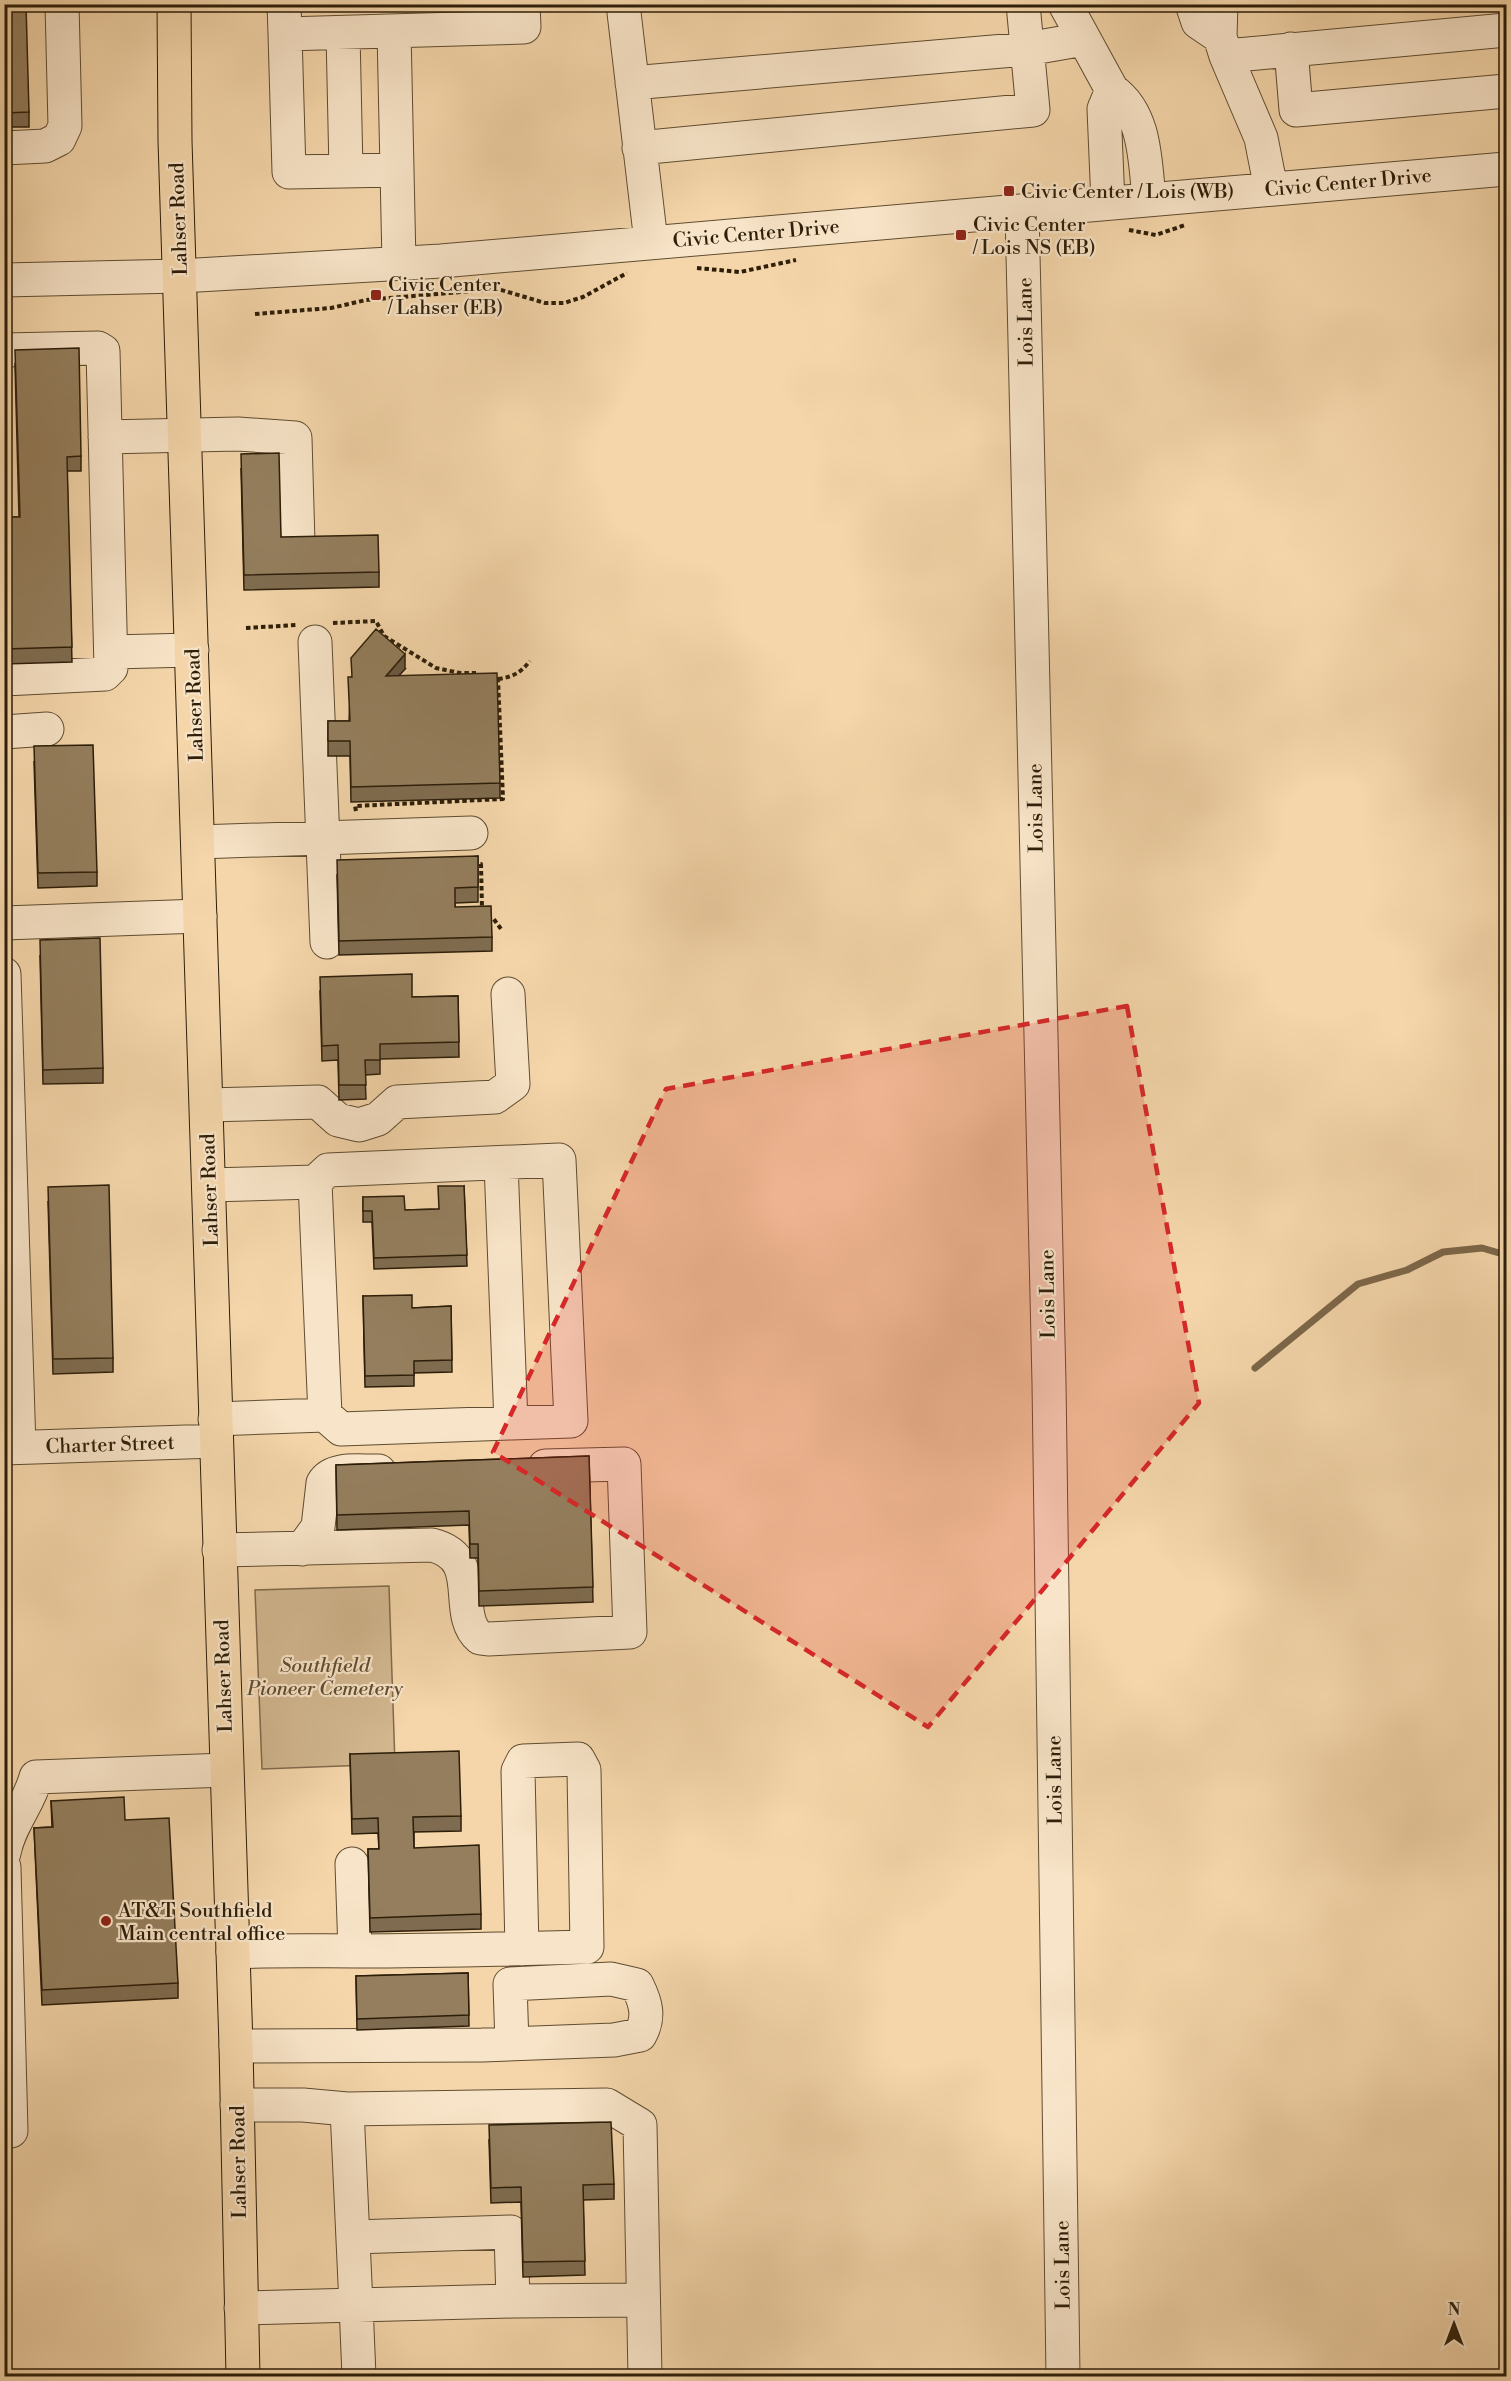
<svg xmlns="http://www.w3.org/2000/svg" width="1511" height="2381" viewBox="0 0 1511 2381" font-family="'Libre Bodoni',serif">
<rect width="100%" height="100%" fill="#f4d6aa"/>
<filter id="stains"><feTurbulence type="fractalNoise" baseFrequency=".00333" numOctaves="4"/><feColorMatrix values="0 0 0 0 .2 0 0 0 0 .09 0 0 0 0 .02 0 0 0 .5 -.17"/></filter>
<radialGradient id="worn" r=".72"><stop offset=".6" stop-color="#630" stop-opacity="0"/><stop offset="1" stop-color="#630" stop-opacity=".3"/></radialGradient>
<path fill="#d2b78f" stroke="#806a4c" stroke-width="1.5" d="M 389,1586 L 395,1764 L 262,1769 L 255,1590 Z"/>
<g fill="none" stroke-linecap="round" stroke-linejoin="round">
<path stroke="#7c6749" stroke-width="7" d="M 1255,1368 L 1358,1284 L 1407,1270 L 1443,1252 L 1482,1248 L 1506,1255"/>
<defs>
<path id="minor" d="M 284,4 L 285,34 L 524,27 L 523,4
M 623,4 L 651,242
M 1065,4 L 1112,90 C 1146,114 1145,161 1149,199
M 1192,4 L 1198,22 L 1220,37
M 1221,4 L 1220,37 L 1226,56
M 343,33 L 346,171
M 285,34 L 289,172 L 397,170 L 394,31
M 1291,49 L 1296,110 L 1506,91
M 632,83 L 1027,49 L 1084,39
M 4,148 L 45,146 L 59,139 L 65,126 L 62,4
M 639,148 L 1033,110 L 1023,4
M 397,170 L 399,263
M 1271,189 L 1261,138 L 1226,56 L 1506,30
M 1108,203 L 1104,109 L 1112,90
M 1022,211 L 1049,1383 L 1063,2376
M 4,280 L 180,276 L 441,261 L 1506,169
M 4,350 L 98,348 L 103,351 L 111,668 L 105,674 L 4,679
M 105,437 L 238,434 L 295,438 L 298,543
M 315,642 L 327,942
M 111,652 L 192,650
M 4,732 L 47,729
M 198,842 L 471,833
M 4,923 L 200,916
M 4,974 L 19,1447
M 207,1105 L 318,1102 L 338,1120 L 359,1125 L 378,1119 L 397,1102 L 495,1097 L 513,1084 L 508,994
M 315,1182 L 325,1415 L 341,1429 L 511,1423 L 501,1163
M 209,1185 L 315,1182 L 328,1170 L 559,1160 L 571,1421 L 511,1423
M 215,1419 L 325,1415
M 4,1448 L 216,1441
M 302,1549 L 318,1527 L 323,1483 C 333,1466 362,1472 379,1471
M 219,1550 L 432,1545 C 485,1558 451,1613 480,1638 L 488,1639 L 630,1632 L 624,1464 L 545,1466
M 4,1853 C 9,1825 29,1804 36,1777 L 226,1770
M 352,1864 L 355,1951
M 4,1867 L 11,2131
M 233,1952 C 274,1950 315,1951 357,1951 C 434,1951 511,1949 587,1947 L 584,1770 L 578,1759 L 523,1761 L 518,1771 L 522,1949
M 236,2046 L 482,2045 L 614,2040 L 640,2035 C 650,2017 646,2003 637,1985 L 611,1979 L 510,1984 L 512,2044
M 237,2105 L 303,2105 L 347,2109
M 353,2237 L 511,2232 L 513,2301 L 356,2305 L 359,2376
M 513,2301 L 642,2300
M 241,2308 L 356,2305 L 347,2109 L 607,2105 L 640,2125 L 645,2376"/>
<path id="major" d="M 174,4 L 175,141 L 236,2046 L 243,2376"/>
</defs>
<use href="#minor" stroke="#5f4c31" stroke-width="35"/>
<use href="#major" stroke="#2d1e09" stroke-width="35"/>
<path stroke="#2d1e09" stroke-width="4" stroke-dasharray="4.5 3" stroke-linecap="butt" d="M 1129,230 L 1156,235 L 1185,225
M 697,268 L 740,272 L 796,260
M 255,314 L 331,308 L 366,300 L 498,289 L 545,303 L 564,303 L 583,297 L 627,273
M 333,623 L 376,621 L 384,636 L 436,668 L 460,673 L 476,673
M 246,628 L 296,625
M 498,679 C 513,677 520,673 530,661
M 356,811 L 355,806 L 503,799 L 498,679 L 495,676
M 473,864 L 481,864 L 482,909
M 487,918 L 493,918 L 501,929"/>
<use href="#minor" stroke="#f8e4c8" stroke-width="33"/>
<use href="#major" stroke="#f4d6aa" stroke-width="33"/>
</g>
<path fill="#7f6c50" stroke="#2d1e09" stroke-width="1.5" d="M 1279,4 L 1308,4 L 1279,7 Z
M 4,5 L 29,112 L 29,127 L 4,127 Z
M 15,365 L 81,456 L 81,471 L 67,471 L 72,662 L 4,664 L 4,517 L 19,517 Z
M 241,468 L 281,537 L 379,572 L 379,587 L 244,590 Z
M 405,669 L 399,675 L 500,783 L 500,798 L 351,802 L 350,756 L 328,756 L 328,721 L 349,721 L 351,677 Z
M 34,761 L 97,872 L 97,886 L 38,888 Z
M 478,856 L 478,902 L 455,903 L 455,907 L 492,937 L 492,951 L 339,955 L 337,875 Z
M 40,955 L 103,1068 L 103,1083 L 43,1084 Z
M 320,991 L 412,997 L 458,996 L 459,1057 L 380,1059 L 380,1074 L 365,1075 L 366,1099 L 339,1100 L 338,1060 L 322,1061 Z
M 464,1186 L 467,1266 L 374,1269 L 372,1222 L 363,1222 L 363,1197 L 405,1210 L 438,1209 Z
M 48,1201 L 113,1358 L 113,1372 L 53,1374 Z
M 363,1296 L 412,1308 L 451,1306 L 452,1372 L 414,1373 L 414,1386 L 365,1387 Z
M 589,1456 L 593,1602 L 479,1606 L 478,1558 L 470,1558 L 469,1525 L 337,1530 L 336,1465 Z
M 350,1754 L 461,1816 L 461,1831 L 414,1832 L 414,1848 L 481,1914 L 481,1929 L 370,1932 L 368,1849 L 379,1849 L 378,1833 L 352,1834 Z
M 51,1801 L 125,1820 L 178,1983 L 178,1998 L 42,2005 L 34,1828 L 52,1827 Z
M 468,1973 L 469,2026 L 357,2030 L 356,1976 Z
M 489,2140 L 614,2184 L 614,2199 L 583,2200 L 585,2275 L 523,2277 L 521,2202 L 491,2203 Z"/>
<path fill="#685841" stroke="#2d1e09" stroke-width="1.5" d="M 405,654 L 405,669 L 386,690 L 386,676 Z"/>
<path fill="#947e5d" stroke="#2d1e09" stroke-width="1.5" d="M 4,5 L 26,5 L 29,112 L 4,113 Z
M 79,348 L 81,456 L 67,457 L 72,647 L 4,649 L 4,517 L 20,517 L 15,350 Z
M 279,453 L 281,537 L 378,535 L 379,572 L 244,575 L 241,454 Z
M 376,629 L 405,654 L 386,676 L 497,673 L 500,783 L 351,787 L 350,741 L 328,741 L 328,721 L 350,721 L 348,677 L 352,677 L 351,658 Z
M 93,745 L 97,872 L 38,873 L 34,746 Z
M 478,856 L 478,887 L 455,888 L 455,907 L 491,906 L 492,937 L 339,941 L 337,860 Z
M 100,938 L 103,1068 L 43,1070 L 40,940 Z
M 412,974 L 412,997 L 458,996 L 459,1042 L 380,1044 L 380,1060 L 365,1060 L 366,1085 L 339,1085 L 338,1045 L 322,1046 L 320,977 Z
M 109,1185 L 113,1358 L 53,1359 L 48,1187 Z
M 438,1186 L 464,1186 L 467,1255 L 374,1258 L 372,1211 L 363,1211 L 363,1197 L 404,1196 L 405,1210 L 439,1209 Z
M 412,1295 L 412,1308 L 451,1306 L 452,1360 L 414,1361 L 414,1375 L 365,1376 L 363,1296 Z
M 589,1456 L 593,1587 L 479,1591 L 478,1544 L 470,1544 L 469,1511 L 337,1515 L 336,1465 Z
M 459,1751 L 461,1816 L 413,1817 L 414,1848 L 479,1845 L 481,1914 L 370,1918 L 368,1849 L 379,1849 L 378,1818 L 352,1819 L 350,1754 Z
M 124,1797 L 125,1820 L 169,1818 L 178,1983 L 42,1990 L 34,1828 L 53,1827 L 51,1801 Z
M 468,1973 L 469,2015 L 357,2019 L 356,1976 Z
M 611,2122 L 614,2184 L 583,2185 L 585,2261 L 523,2262 L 521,2187 L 491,2188 L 489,2125 Z"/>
<path fill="#d62828" fill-opacity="0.2" stroke="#d62828" stroke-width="4.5" stroke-dasharray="12 8" stroke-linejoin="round" d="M 1127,1006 L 1199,1403 L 928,1727 L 493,1452 L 666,1089 Z"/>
<g fill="#8f2418" stroke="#f8e4c8" stroke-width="2">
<rect x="1003" y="185" width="12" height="12" rx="3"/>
<rect x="955" y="229" width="12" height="12" rx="3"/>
<rect x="370" y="289" width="12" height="12" rx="3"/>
<circle cx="106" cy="1921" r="6"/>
</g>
<g text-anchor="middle" stroke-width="4.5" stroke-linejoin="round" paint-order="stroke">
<g font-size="20" fill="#2d1e09" stroke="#f8e4c8">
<text transform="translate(1348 182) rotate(-5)" y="7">Civic Center Drive</text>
<text transform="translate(178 219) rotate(-92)" y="7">Lahser Road</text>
<text transform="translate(756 233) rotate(-5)" y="7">Civic Center Drive</text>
<text transform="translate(1025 322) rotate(-91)" y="7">Lois Lane</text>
<text transform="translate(194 705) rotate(-92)" y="7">Lahser Road</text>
<text transform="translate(1035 808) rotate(-91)" y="7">Lois Lane</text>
<text transform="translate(209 1190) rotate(-92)" y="7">Lahser Road</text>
<text transform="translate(1047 1294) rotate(-91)" y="7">Lois Lane</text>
<text transform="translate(110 1444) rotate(-2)" y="7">Charter Street</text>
<text transform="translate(223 1676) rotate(-92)" y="7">Lahser Road</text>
<text transform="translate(1054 1780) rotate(-91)" y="7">Lois Lane</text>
<text transform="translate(238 2162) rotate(-91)" y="7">Lahser Road</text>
<text transform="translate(1062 2265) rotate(-91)" y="7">Lois Lane</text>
</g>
<g font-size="20" fill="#2d1e09" stroke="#f8e4c8" text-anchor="start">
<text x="1021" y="198">Civic Center / Lois (WB)</text>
<text x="973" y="231">Civic Center<tspan x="973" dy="23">/ Lois NS (EB)</tspan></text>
<text x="388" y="291">Civic Center<tspan x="388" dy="23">/ Lahser (EB)</tspan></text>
<text x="118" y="1917">AT&amp;T Southfield<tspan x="118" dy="23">Main central office</tspan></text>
</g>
<g font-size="20" font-style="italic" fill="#5f4c31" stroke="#f8e4c8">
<text x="325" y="1672">Southfield<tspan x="325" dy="23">Pioneer Cemetery</tspan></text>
</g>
</g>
<rect width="1511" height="2381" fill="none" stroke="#f4d6aa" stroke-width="24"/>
<rect x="6" y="6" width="1499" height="2369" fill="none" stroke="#2d1e09" stroke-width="3"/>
<rect x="12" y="12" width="1487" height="2357" fill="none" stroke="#2d1e09" stroke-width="1.5"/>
<g transform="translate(1454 2324)" stroke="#f8e4c8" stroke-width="4.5" paint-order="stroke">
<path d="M0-4.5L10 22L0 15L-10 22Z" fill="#2d1e09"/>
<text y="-9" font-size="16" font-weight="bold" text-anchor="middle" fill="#2d1e09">N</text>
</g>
<rect width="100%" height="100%" filter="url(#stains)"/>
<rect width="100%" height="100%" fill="url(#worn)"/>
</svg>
